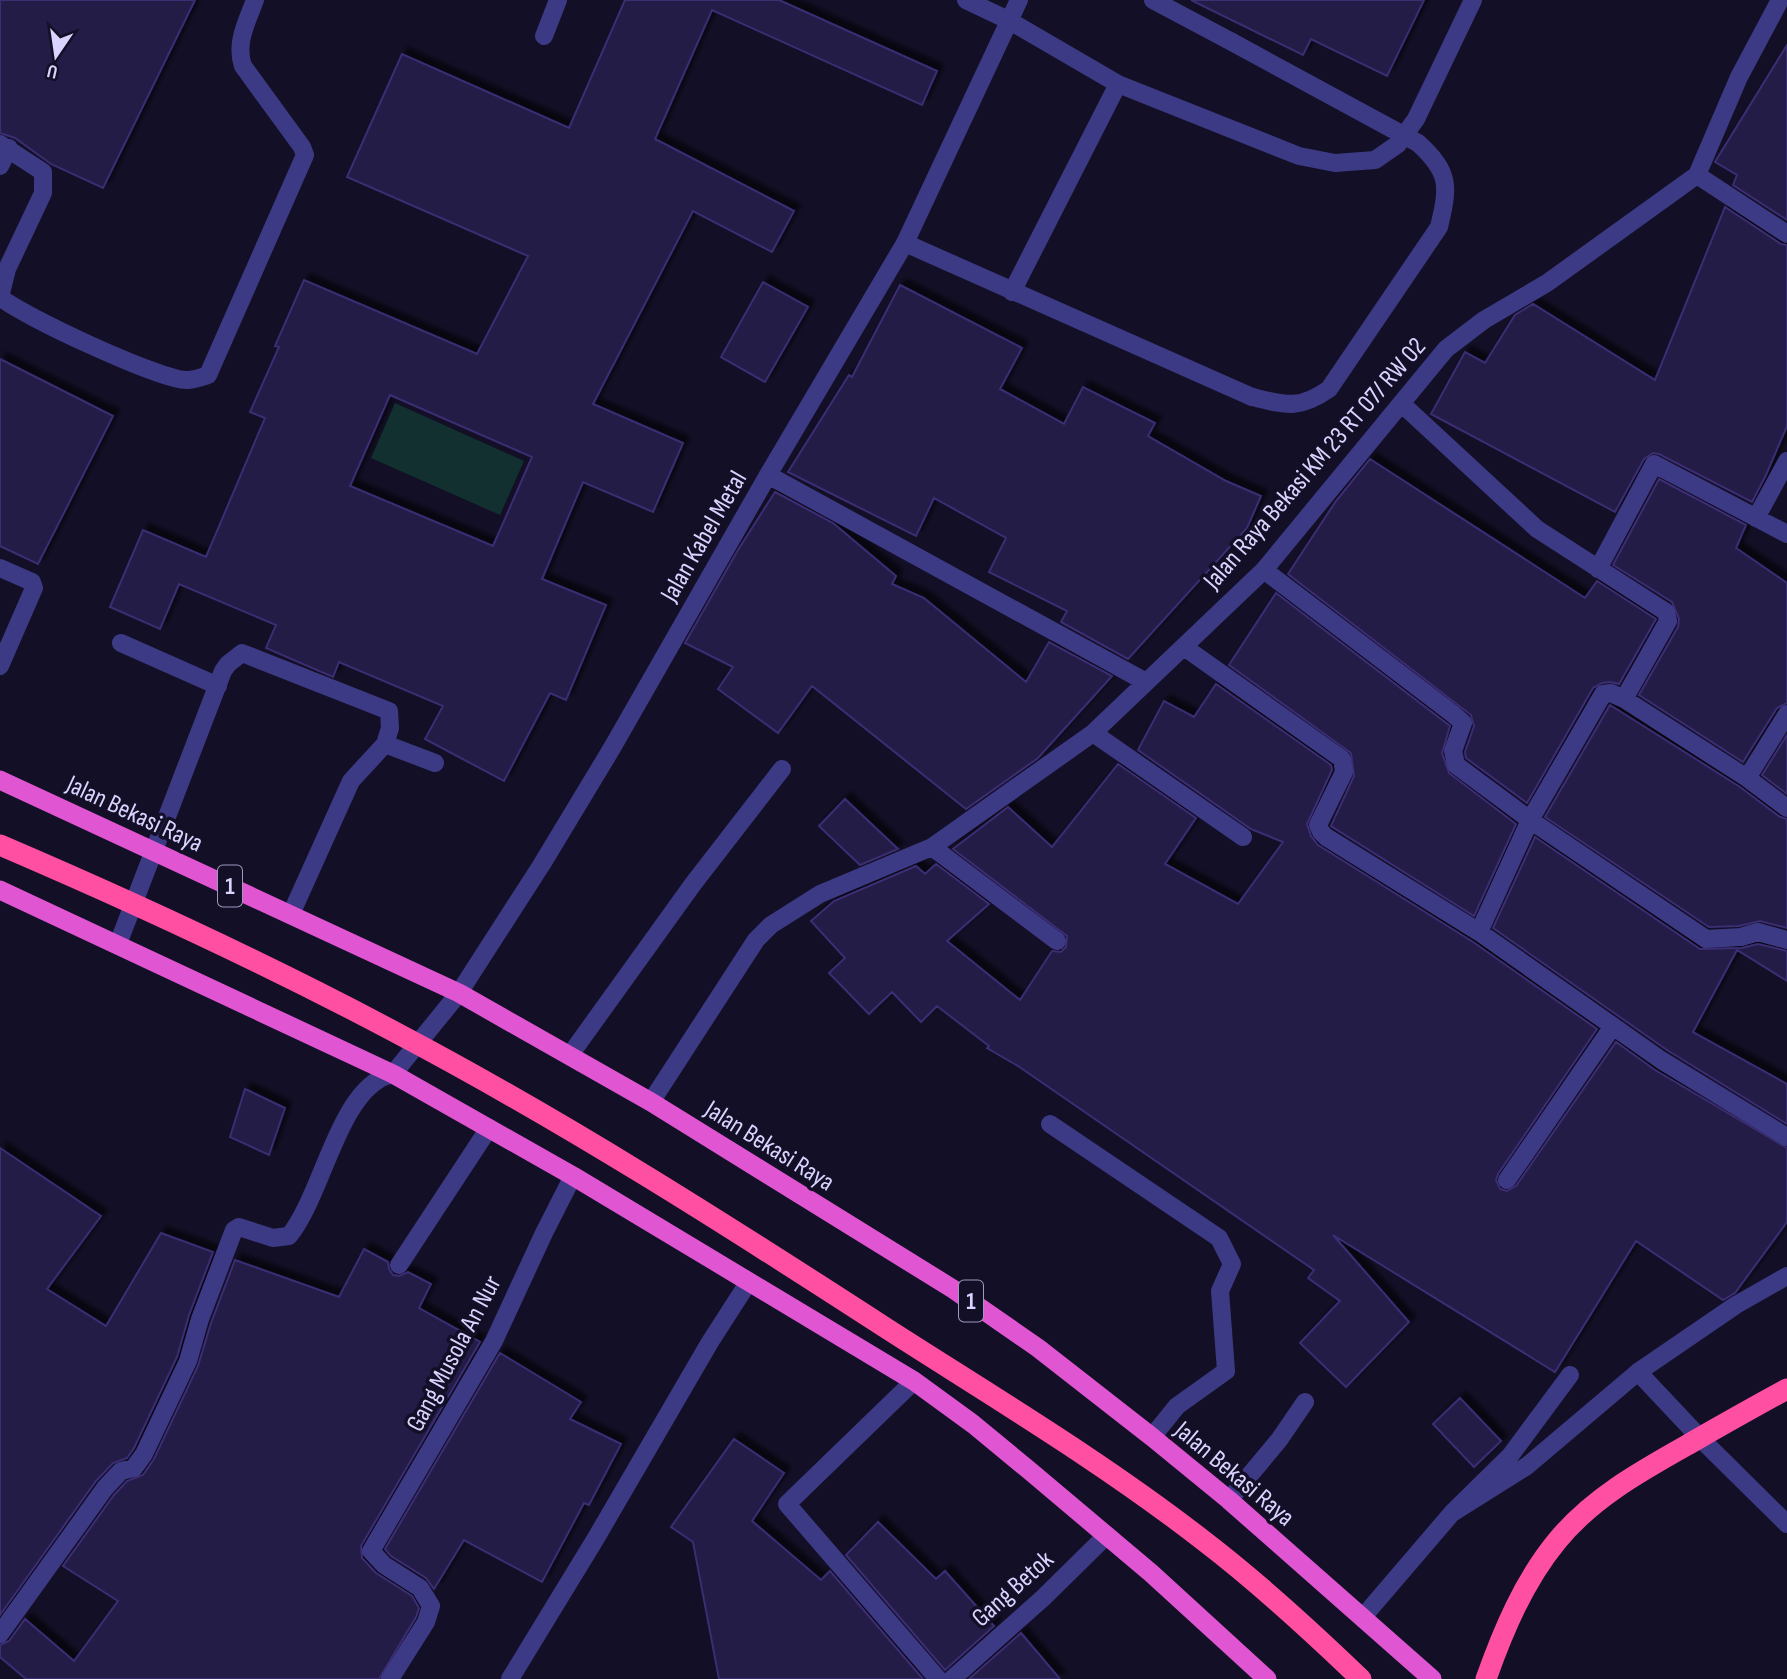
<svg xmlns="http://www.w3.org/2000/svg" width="1787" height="1679" viewBox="0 0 1787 1679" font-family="'Sofia Sans Condensed',sans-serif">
<defs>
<filter id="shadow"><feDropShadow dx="6" dy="-6" stdDeviation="2" flood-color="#0009"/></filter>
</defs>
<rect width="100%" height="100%" fill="#130f26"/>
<path fill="#12302f" d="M 395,403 L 524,461 L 500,515 L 371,458 Z"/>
<path fill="#241b47" stroke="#3b2d73" stroke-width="2" fill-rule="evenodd" filter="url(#shadow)" d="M 0,0 L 195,0 L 103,188 L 51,164 L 15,138 L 0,133 Z
M 625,0 L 779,0 L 937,71 L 922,105 L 712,10 L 655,139 L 794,211 L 772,252 L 693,211 L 593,404 L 683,443 L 653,512 L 583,482 L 542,579 L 606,605 L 566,700 L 550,693 L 504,781 L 425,739 L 443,706 L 339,662 L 333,677 L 266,648 L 276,625 L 179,584 L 160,629 L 110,607 L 143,530 L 206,557 L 265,418 L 250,412 L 279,347 L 275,346 L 304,280 L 477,354 L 528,256 L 347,177 L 402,54 L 569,128 ZM 390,395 L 532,457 L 493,546 L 350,486 Z
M 1191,0 L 1424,0 L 1387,76 L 1311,39 L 1303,55 Z
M 1787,45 L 1787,220 L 1733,185 L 1737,175 L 1715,162 Z
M 1725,207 L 1781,244 L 1787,245 L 1787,426 L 1766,475 L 1752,502 L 1659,454 L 1653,453 L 1644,459 L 1615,512 L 1431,414 L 1465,352 L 1485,363 L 1515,315 L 1533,304 L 1655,380 Z
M 763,282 L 808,307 L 765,382 L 721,357 Z
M 900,285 L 1022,348 L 1000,389 L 1064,424 L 1083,387 L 1155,423 L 1148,436 L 1226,481 L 1261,496 L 1247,528 L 1128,659 L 1061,622 L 1067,611 L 989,572 L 1006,538 L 934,498 L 916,536 L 788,472 L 849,375 L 852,377 Z
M 0,359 L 113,416 L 38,564 L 0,546 Z
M 1370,459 L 1585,598 L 1597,581 L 1656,619 L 1619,684 L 1610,682 L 1602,683 L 1593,688 L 1527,803 L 1466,758 L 1465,752 L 1474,726 L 1471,715 L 1288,574 L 1336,501 Z
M 1659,479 L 1746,525 L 1736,548 L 1787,583 L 1787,703 L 1777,708 L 1743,762 L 1639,695 L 1678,627 L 1679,619 L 1672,602 L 1613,565 Z
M 775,492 L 833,523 L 896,576 L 892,584 L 924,598 L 1026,682 L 1049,642 L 1112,676 L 1038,758 L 966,809 L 812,686 L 778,733 L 718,689 L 733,667 L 685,643 L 738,550 Z
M 1276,593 L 1450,726 L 1442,753 L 1449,773 L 1516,824 L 1474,916 L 1331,826 L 1354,776 L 1351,753 L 1229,665 Z
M 1216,684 L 1331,765 L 1332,770 L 1307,824 L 1311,836 L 1318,845 L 1473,942 L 1597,1029 L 1498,1174 L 1496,1180 L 1500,1189 L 1507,1191 L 1516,1186 L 1616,1042 L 1655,1070 L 1787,1148 L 1787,1222 L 1735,1293 L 1723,1300 L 1636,1241 L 1555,1372 L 1333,1235 L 1409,1322 L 1346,1387 L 1300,1343 L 1340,1301 L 1308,1278 L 1314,1270 L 1018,1066 L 987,1048 L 989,1046 L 937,1006 L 921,1022 L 892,992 L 869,1014 L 829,973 L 845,958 L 811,921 L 834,901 L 916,866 L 925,874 L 936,864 L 989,904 L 947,941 L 1020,1000 L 1052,951 L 1061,952 L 1066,947 L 1067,936 L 953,849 L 1008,807 L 1052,847 L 1118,764 L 1196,818 L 1165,864 L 1238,904 L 1283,842 L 1251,829 L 1138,750 L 1164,701 L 1194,717 Z
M 1610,705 L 1740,787 L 1780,817 L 1787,819 L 1787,928 L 1760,921 L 1739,926 L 1709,927 L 1545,817 Z
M 1787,735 L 1787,794 L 1762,775 Z
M 845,799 L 898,849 L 860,865 L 819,826 Z
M 1535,837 L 1700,949 L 1742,948 L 1758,944 L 1787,951 L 1787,981 L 1737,950 L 1693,1032 L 1787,1084 L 1787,1124 L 1667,1050 L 1493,928 Z
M 245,1089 L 285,1108 L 269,1155 L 230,1137 Z
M 0,1148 L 101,1216 L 47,1289 L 106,1326 L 161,1233 L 213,1252 L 189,1315 L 177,1357 L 134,1448 L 127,1458 L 113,1463 L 96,1481 L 0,1615 Z
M 364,1249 L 388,1262 L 389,1269 L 393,1275 L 399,1276 L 408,1272 L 431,1284 L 419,1308 L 480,1342 L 361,1546 L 362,1558 L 376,1573 L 412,1596 L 419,1608 L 416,1617 L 379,1679 L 26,1679 L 0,1657 L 0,1645 L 9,1641 L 25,1619 L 74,1661 L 118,1601 L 63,1566 L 114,1495 L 127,1481 L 143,1475 L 154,1459 L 198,1366 L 211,1323 L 235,1260 L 339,1297 Z
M 500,1353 L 581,1402 L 570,1419 L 621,1444 L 589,1505 L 584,1503 L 542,1582 L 464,1540 L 434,1589 L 426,1578 L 391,1556 L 385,1549 Z
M 1460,1398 L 1501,1441 L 1474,1467 L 1433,1424 Z
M 734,1439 L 784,1473 L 752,1521 L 821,1580 L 830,1571 L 923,1679 L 719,1679 L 693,1542 L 671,1527 Z
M 878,1522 L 936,1579 L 945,1571 L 994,1626 L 945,1670 L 846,1555 Z
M 1021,1633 L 1060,1679 L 969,1679 Z"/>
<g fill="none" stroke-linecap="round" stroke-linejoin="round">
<path stroke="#3d3a85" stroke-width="18" d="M 966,0 L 1008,20 L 1118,84 L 1012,292
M 1019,0 L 905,243 L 1252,397
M 1153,0 L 1232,42
M 544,36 L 558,0
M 1118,84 L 1299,156 L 1335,163 L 1375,160 L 1398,144 L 1416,119 L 1473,0
M 0,144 L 43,172 L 43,193 L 7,269 L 0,297 C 20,315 162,381 187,380 C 194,380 202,377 208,375 L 305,155 L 302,147 L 243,66 C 235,43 247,22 255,0
M 0,166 L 9,148
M 0,568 L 32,582 L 34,588 L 0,666
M 121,643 L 218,686
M 385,744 L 435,763
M 118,944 L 223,671 L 228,664 L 242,653 L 389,711 L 390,728 L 385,744 L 351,781 L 291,914
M 570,1055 L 693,884 L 782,769
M 1050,1124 L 1219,1238 L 1232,1264 L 1220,1291 L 1226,1371 L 1177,1406 L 1152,1437
M 399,1265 L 489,1128
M 1638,1372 L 1703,1441 L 1787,1524
M 1229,1500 L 1279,1440 L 1305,1402
M 510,1679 L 596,1538 L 710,1342 L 748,1283"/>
<path stroke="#3d3a85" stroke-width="18" d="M 1697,175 L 1787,234
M 1402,404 L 1537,529 L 1666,612 L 1668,621 L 1624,699
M 768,475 L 1146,682
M 1756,518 L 1787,461
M 1598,569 L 1654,464 L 1787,534
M 1264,570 L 1453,714 L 1463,723 L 1453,751 L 1456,765 L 1530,820 L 1706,939 L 1741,937 L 1758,932 L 1787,940
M 1184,647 L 1342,759 L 1344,772 L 1318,825 L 1321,832 L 1326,837 L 1479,932 L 1661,1060 L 1787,1137
M 1093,733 L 1243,837
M 1747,778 L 1787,808
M 932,847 L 1057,941
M 1479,932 L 1530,820 L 1603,694 L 1611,693 L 1624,699 L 1747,778 L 1787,714
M 651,1102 L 756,940 L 771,925 L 820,894 L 932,847 L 1093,733 L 1264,570 L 1446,349 L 1484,320 L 1547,283 L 1697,175 L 1739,77 L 1780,0
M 1507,1180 L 1613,1026
M 914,1381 L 787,1504 L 938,1679
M 1452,1513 L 1527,1466 L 1638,1372 L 1736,1305 L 1787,1276
M 1363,1617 L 1452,1513 L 1510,1456 L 1570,1375
M 0,1634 L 105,1488 L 121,1471 L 134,1468 L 144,1454 L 188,1361 L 200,1319 L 234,1230 L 239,1227 L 273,1238 L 289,1236 C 321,1196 336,1106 378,1080 C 382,1077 388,1076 393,1074 L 459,993 L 542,864 L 612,748 L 768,475 L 905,243
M 390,1679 L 426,1622 L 431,1606 L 420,1588 L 384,1565 L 371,1551 L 494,1341 L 544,1233 L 573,1176
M 952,1679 L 1043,1598 L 1107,1535"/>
<path stroke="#e055d1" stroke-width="19" d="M 0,780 L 459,993 L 651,1102 L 953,1289 L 1038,1348 L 1152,1437 L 1229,1500 L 1432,1679
M 0,890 L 393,1074 L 573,1176 L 914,1381 L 973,1424 L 1030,1471 L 1151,1573 L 1267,1679"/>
<path stroke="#3d3a85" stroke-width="18" d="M 1232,42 L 1418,143 C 1450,172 1449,186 1439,227 L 1329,389 C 1299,410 1286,405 1252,397"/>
<path stroke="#ff4fa3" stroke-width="21" d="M 0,845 C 133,902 265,963 393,1031 C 564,1121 727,1225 889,1330 C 995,1398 1104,1463 1204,1541 C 1259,1583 1311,1631 1361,1679
M 1486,1679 C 1503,1631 1524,1581 1557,1541 C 1592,1498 1641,1471 1689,1444 C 1722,1425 1754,1407 1787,1389"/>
</g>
<g text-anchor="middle" stroke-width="7" stroke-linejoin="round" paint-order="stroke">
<g fill="#130f26" stroke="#9e99be" stroke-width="2">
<rect x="218" y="865.5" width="24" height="41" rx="5"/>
<rect x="959" y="1280.5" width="24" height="41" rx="5"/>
</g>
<g font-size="24" font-weight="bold" fill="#d9d4ff">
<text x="230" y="894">1</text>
<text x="971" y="1309">1</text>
</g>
<g font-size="26" fill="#d9d4ff" stroke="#130f26">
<text transform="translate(1314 463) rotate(-49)" y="9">Jalan Raya Bekasi KM 23 RT 07/ RW 02</text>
<text transform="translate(703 536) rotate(-60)" y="9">Jalan Kabel Metal</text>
<text transform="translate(135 813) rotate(25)" y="9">Jalan Bekasi Raya</text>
<text transform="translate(770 1145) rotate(32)" y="9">Jalan Bekasi Raya</text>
<text transform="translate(453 1353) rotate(-62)" y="9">Gang Musola An Nur</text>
<text transform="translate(1235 1473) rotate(40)" y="9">Jalan Bekasi Raya</text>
<text transform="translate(1012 1588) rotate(-42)" y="9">Gang Betok</text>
</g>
</g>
<g transform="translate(56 56) rotate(193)" stroke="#130f26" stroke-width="5" paint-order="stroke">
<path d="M0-5L12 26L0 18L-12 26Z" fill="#d9d4ff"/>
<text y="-10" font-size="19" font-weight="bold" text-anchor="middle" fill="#d9d4ff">U</text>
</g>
</svg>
